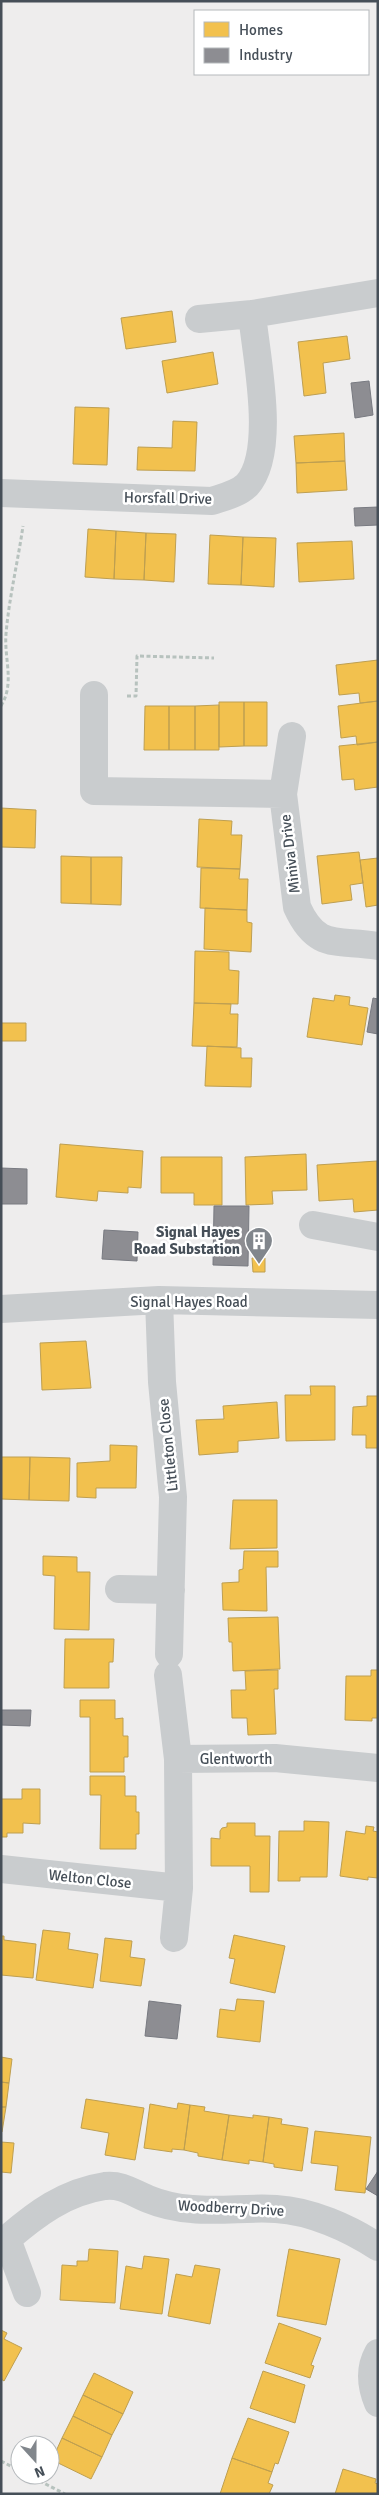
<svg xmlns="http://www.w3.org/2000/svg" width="379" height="2495" viewBox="0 0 379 2495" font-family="Signika,sans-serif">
<rect width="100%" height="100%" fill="#eeeded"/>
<path fill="#f2c14e" stroke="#be9f51" d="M 172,311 L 176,342 L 126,349 L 121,318 Z
M 347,336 L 350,359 L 323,363 L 326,393 L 304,396 L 298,342 Z
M 213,352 L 218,384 L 167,393 L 162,361 Z
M 75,407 L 109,408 L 107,465 L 73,464 Z
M 173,421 L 197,422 L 195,471 L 137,470 L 138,447 L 172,448 Z
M 344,433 L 345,461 L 296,463 L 294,436 Z
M 345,461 L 347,490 L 297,493 L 296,463 Z
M 88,529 L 116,531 L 114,579 L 85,577 Z
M 116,531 L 146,533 L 144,580 L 114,579 Z
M 146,533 L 176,534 L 174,582 L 144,580 Z
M 210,535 L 243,537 L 241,585 L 208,584 Z
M 243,537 L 276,538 L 274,587 L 241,585 Z
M 352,541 L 354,579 L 299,582 L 297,543 Z
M 378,660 L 378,701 L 360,703 L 359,693 L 339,695 L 336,665 Z
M 378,701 L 378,742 L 357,745 L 356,736 L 341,738 L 338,706 Z
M 219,702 L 244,702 L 244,746 L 219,747 Z
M 244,702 L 267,702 L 267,746 L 244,746 Z
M 219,705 L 219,750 L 195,750 L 195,706 Z
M 145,706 L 169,706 L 169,750 L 144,750 Z
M 169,706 L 195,706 L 195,750 L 169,750 Z
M 378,742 L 378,787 L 355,790 L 354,779 L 342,780 L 339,746 Z
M 1,808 L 36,810 L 35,848 L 1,847 Z
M 199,819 L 232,821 L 231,835 L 242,835 L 240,869 L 197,867 Z
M 359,852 L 363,883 L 350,885 L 352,900 L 322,904 L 317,856 Z
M 61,856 L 91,857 L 91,904 L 61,903 Z
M 91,857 L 122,857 L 121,905 L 91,904 Z
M 378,858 L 378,905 L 366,907 L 360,860 Z
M 201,868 L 240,869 L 239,879 L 248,879 L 247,910 L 200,908 Z
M 205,908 L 247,910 L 247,922 L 252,923 L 251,952 L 204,949 Z
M 195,951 L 229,952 L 229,970 L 239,971 L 238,1004 L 194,1003 Z
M 335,995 L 350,997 L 349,1005 L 368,1008 L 362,1045 L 307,1037 L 313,998 L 334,1001 Z
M 194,1003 L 231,1004 L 230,1014 L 238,1014 L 237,1047 L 192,1046 Z
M 1,1023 L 26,1023 L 26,1041 L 1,1041 Z
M 207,1046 L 241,1048 L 241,1058 L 252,1058 L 251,1087 L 205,1086 Z
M 60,1144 L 143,1151 L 141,1188 L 128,1187 L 128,1193 L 98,1191 L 97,1201 L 56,1197 Z
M 306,1154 L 307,1190 L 272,1191 L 273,1204 L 246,1205 L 245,1157 Z
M 161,1157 L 222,1157 L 222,1205 L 194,1205 L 194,1193 L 161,1193 Z
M 377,1161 L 378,1210 L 354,1212 L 353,1199 L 319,1201 L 317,1165 Z
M 252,1258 L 265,1258 L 265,1272 L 253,1272 Z
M 86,1341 L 91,1388 L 42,1390 L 40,1343 Z
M 310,1386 L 335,1386 L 335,1440 L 286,1441 L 285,1395 L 311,1395 Z
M 367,1396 L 378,1396 L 378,1448 L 366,1448 L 366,1435 L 352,1435 L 353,1407 L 367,1406 Z
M 277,1402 L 279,1438 L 238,1441 L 238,1452 L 199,1455 L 196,1420 L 224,1419 L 223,1406 Z
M 110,1445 L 137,1446 L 136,1488 L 96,1488 L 96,1498 L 77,1497 L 77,1463 L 110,1461 Z
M 1,1457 L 30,1457 L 29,1500 L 1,1499 Z
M 30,1457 L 70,1458 L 69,1501 L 29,1500 Z
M 233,1500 L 277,1500 L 277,1548 L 230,1549 Z
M 244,1551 L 278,1551 L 278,1567 L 266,1567 L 267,1611 L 223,1610 L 222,1583 L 239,1582 L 239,1570 L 243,1569 Z
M 43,1556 L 77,1557 L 77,1572 L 90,1572 L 89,1630 L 54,1629 L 55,1576 L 43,1575 Z
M 278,1617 L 280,1669 L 233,1671 L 232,1642 L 229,1642 L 228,1618 Z
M 65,1639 L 114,1639 L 113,1662 L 109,1662 L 109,1688 L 64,1688 Z
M 278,1670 L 278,1689 L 274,1689 L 276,1734 L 248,1735 L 247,1718 L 232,1718 L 231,1690 L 246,1690 L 245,1671 Z
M 371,1670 L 378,1670 L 378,1718 L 372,1718 L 372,1721 L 345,1720 L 346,1676 L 371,1676 Z
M 80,1700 L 115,1700 L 115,1719 L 123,1718 L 123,1736 L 128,1736 L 128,1757 L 124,1757 L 124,1772 L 90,1772 L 90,1717 L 80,1717 Z
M 90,1776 L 125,1776 L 125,1796 L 136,1796 L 136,1812 L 139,1812 L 139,1834 L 136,1834 L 136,1849 L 100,1849 L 101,1795 L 90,1795 Z
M 22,1789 L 40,1789 L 40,1824 L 23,1823 L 23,1833 L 7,1833 L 7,1837 L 1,1837 L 1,1799 L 22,1799 Z
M 304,1821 L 329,1822 L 327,1877 L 300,1877 L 300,1881 L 278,1881 L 279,1831 L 304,1831 Z
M 227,1823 L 255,1823 L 255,1836 L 270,1836 L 269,1892 L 250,1892 L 250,1866 L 211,1866 L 211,1838 L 220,1839 L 220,1831 L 222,1828 L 227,1827 Z
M 366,1826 L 374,1827 L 373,1831 L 378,1832 L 378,1878 L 368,1877 L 368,1880 L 340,1876 L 346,1831 L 365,1834 Z
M 43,1930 L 70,1933 L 68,1949 L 98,1954 L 93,1988 L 36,1980 Z
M 234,1935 L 285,1946 L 275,1993 L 230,1983 L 235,1959 L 229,1958 Z
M 1,1936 L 4,1936 L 4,1940 L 36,1944 L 33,1978 L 1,1975 Z
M 105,1938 L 132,1941 L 130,1957 L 145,1959 L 141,1986 L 100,1981 Z
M 237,1999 L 264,2001 L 260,2042 L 217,2037 L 220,2009 L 235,2011 Z
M 1,2057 L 12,2059 L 9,2083 L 1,2082 Z
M 1,2082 L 9,2083 L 6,2107 L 1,2107 Z
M 86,2099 L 144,2108 L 135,2160 L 105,2155 L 109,2133 L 81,2128 Z
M 178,2103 L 190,2105 L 184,2150 L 172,2149 L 172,2152 L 144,2148 L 150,2104 L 177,2109 Z
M 190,2105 L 205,2107 L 204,2111 L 229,2115 L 222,2160 L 198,2156 L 198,2153 L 184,2150 Z
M 1,2107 L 6,2107 L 2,2132 L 1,2132 Z
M 229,2115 L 253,2118 L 253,2115 L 269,2117 L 263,2162 L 249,2160 L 249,2164 L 222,2160 Z
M 269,2117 L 282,2119 L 281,2124 L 308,2128 L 302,2171 L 274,2167 L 274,2164 L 263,2162 Z
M 315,2131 L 371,2137 L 365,2193 L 335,2190 L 338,2166 L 311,2163 Z
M 1,2142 L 14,2143 L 11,2173 L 1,2172 Z
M 89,2249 L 118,2251 L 115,2303 L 60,2300 L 62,2265 L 77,2266 L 77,2261 L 88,2261 Z
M 289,2249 L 340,2259 L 326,2325 L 277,2316 Z
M 144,2256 L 169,2259 L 162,2314 L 120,2309 L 126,2266 L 142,2269 Z
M 195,2265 L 220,2269 L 210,2324 L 168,2316 L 176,2274 L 192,2277 Z
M 279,2323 L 321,2338 L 311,2365 L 314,2366 L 310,2378 L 265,2363 Z
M 1,2330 L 7,2333 L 4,2339 L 22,2348 L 4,2381 L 1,2379 Z
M 263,2371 L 305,2385 L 295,2423 L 250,2408 Z
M 94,2373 L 133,2392 L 123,2414 L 83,2395 Z
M 83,2395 L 123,2414 L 112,2435 L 73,2416 Z
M 73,2416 L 112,2435 L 102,2457 L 62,2438 Z
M 248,2418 L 289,2432 L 278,2464 L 275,2463 L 272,2472 L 232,2458 Z
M 62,2438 L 102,2457 L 91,2479 L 52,2460 Z
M 232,2458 L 272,2472 L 268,2483 L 273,2485 L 269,2494 L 220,2494 Z
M 343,2469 L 376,2479 L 375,2483 L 378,2484 L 378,2494 L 335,2494 Z"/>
<path fill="#8d8d92" stroke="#787a81" d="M 369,381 L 373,415 L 355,418 L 351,383 Z
M 378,507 L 378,525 L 355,526 L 354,508 Z
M 373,998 L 378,999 L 378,1034 L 367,1032 Z
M 1,1168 L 27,1169 L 27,1204 L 1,1204 Z
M 214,1206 L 249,1206 L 248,1266 L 213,1265 Z
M 104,1230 L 138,1232 L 137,1261 L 102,1259 Z
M 1,1710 L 31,1710 L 30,1726 L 1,1725 Z
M 149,2001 L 181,2005 L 177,2039 L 145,2036 Z
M 378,2171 L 378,2196 L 366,2189 Z"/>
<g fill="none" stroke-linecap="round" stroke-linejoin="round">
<path stroke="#b7c2be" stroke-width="3" stroke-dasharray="4 2.5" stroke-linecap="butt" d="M 127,696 L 136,696 L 137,656 L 214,658
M 1,706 C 15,683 4,659 6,634 C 9,598 18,561 23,526
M 1,2461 L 20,2471
M 28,2475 L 65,2494"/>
<path stroke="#c9ccce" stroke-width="28" d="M 199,319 L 252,314 L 378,293
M 1,493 L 212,501 C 224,497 238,494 247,485 C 277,452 256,356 252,314
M 94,695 L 94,791 L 283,794
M 292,736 L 283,794 L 297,907 C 317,951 337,939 378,946
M 313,1225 L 378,1237
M 159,1300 L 162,1382 L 173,1497 L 169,1654
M 1,1309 L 159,1300 L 378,1305
M 119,1589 L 171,1590
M 168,1675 L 178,1759 L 179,1888 L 174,1938
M 178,1759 L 275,1758 L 378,1768
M 1,1869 L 179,1888
M 7,2239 L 27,2293
M 1,2240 L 7,2239 C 36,2214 65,2192 105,2186 C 122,2184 133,2193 148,2199 C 160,2204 178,2208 192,2209 C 220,2212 248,2207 276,2209 C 311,2211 349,2228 378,2247
M 378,2353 C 369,2369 371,2386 378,2403"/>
</g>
<defs>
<symbol id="building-pin" viewBox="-11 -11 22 30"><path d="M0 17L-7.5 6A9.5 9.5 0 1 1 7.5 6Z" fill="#81868c" stroke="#fff"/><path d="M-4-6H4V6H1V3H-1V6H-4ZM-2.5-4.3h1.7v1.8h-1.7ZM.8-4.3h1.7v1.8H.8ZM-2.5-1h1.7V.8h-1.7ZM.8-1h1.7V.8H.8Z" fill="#fff"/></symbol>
</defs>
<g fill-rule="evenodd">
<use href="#building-pin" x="243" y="1225" width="32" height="43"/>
</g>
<g text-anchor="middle" stroke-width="5" stroke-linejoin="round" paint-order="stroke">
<g font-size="15" fill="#464f58" stroke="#fff">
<text transform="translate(168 498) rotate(1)" y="5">Horsfall Drive</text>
<text transform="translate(290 854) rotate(-97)" y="5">Miniva Drive</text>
<text x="189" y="1307">Signal Hayes Road</text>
<text transform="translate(168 1445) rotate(-96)" y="5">Littleton Close</text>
<text x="236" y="1764">Glentworth</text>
<text transform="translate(90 1879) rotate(6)" y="5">Welton Close</text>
<text transform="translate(231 2208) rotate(3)" y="5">Woodberry Drive</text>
</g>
<g font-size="15" font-weight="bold" fill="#464f58" stroke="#fff" text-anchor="end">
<text x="240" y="1237">Signal Hayes<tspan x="240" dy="17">Road Substation</tspan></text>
</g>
</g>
<rect width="379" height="2495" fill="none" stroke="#464f58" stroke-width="5"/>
<rect x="194" y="10" width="175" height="65" fill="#ffffff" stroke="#b5b9bc"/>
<rect x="204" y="22" width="25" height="15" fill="#f2c14e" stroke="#b5b9bc"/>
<text x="239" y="35" font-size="15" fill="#464f58">Homes</text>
<rect x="204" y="48" width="25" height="15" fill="#8d8d92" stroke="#b5b9bc"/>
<text x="239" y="60" font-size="15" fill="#464f58">Industry</text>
<g transform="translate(35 2460) rotate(159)"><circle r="24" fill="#ffffff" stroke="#b5b9bc"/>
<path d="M0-4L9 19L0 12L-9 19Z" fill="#81868c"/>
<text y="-8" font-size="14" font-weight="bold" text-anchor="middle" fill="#464f58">N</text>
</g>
</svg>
